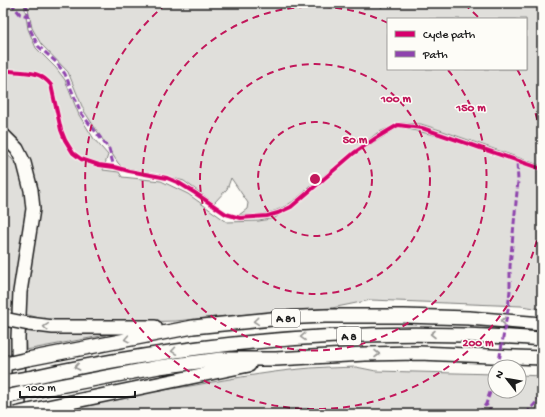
<svg xmlns="http://www.w3.org/2000/svg" width="545" height="417" viewBox="0 0 545 417" font-family="'Gochi Hand',sans-serif">
<rect width="100%" height="100%" fill="#fdfcf7"/>
<filter id="ink" filterUnits="userSpaceOnUse"><feTurbulence type="fractalNoise" baseFrequency=".025" numOctaves="2"/><feDisplacementMap in="SourceGraphic" scale="8" xChannelSelector="R" yChannelSelector="G"/><feConvolveMatrix kernelMatrix="1 2 1 2 8 2 1 2 1" color-interpolation-filters="sRGB"/></filter>
<g filter="url(#ink)">
<path fill="#e0dfdb" stroke="#7e7e7c" fill-rule="evenodd" d="M 6,3 L 24,3 L 28,29 L 36,48 L 56,68 L 65,80 L 79,115 L 94,139 L 108,155 L 103,170 L 119,172 L 122,177 L 161,181 L 188,194 L 227,222 L 259,221 L 275,218 L 301,200 L 354,155 L 399,127 L 443,137 L 542,171 L 542,309 L 521,306 L 371,300 L 332,308 L 282,311 L 175,321 L 138,322 L 50,320 L 39,319 L 39,318 L 25,314 L 28,269 L 37,228 L 39,208 L 14,138 L 3,128 L 3,73 L 8,74 L 10,69 L 3,68 L 3,13 Z
M 27,3 L 378,3 L 382,8 L 379,3 L 542,3 L 542,166 L 440,130 L 421,124 L 400,123 L 377,133 L 308,188 C 287,210 268,216 239,215 L 247,209 L 248,203 L 231,178 L 227,189 L 214,203 L 184,181 L 162,175 L 122,167 L 118,163 L 84,111 L 68,72 L 41,44 L 32,28 ZM 388,19 L 526,19 L 526,69 L 388,69 Z
M 3,151 L 12,159 L 21,172 L 28,203 L 15,281 L 13,311 L 3,307 Z
M 3,324 L 13,327 L 11,354 L 3,356 Z
M 25,330 L 106,333 L 106,335 L 26,350 Z
M 328,367 L 329,368 L 356,367 L 376,371 L 495,374 L 495,391 L 519,391 L 519,375 L 542,376 L 542,414 L 52,414 C 97,401 144,393 190,386 C 236,378 281,369 328,367 Z"/>
<g fill="none" stroke-linecap="round" stroke-linejoin="round">
<defs>
<path id="motorway" d="M 3,135 L 17,149 L 24,163 L 31,190 L 33,209 L 20,292 L 18,338 L 19,414
M 29,324 L 53,327 L 155,327
M 28,359 L 193,327 L 282,318 L 325,316 L 404,316 L 469,318 L 542,324
M 28,378 C 197,340 369,326 542,339
M 28,392 L 159,367 L 221,359 L 276,359 L 365,354 L 419,353 L 542,358
M 28,411 L 249,365"/>
</defs>
<use href="#motorway" stroke="#1c1c1c" stroke-width="16"/>
<path stroke="#1c1c1c" stroke-width="1.5" stroke-dasharray="4 3" stroke-linecap="butt" d="M 3,7 L 4,3"/>
<use href="#motorway" stroke="#fdfcf7" stroke-width="13"/>
<defs>
<path id="motorway-bridge" d="M 9,320 L 29,324
M 10,363 L 28,359
M 10,381 L 28,378
M 10,396 L 28,392
M 15,414 L 28,411"/>
</defs>
<use href="#motorway-bridge" stroke="#1c1c1c" stroke-width="16" stroke-linecap="butt"/>
<use href="#motorway-bridge" stroke="#fdfcf7" stroke-width="13"/>
<path stroke="#8e44ad" stroke-width="3" stroke-dasharray="6 3" stroke-linecap="butt" d="M 11,3 L 20,14 L 28,16
M 26,3 L 30,29 L 38,46 L 56,62 L 65,74 L 81,113 L 109,149 L 114,167
M 498,367 L 508,309 L 510,290 L 510,266 L 518,181 L 517,161
M 479,414 L 486,404
M 492,414 L 486,404 L 495,378
M 526,414 L 542,396"/>
<defs>
<path id="cycleway" d="M 3,70 C 23,74 37,68 51,85 L 61,130 L 65,140 L 73,153 L 81,159 L 99,165 L 114,167 L 129,171 L 167,178 L 179,183 L 195,193 L 226,214 L 240,218 L 267,216 L 278,213 L 291,207 L 354,153 L 376,138 L 398,125 L 422,128 L 542,169"/>
</defs>
<use href="#cycleway" stroke="#fdfcf7" stroke-width="6"/>
<use href="#cycleway" stroke="#d6006c" stroke-width="4"/>
</g>
<defs><path id="oneway-chevron" d="M-2-3.5L2.5 0L-2 3.5" fill="none" stroke-width="1.6" stroke-linecap="round" stroke-linejoin="round"/></defs>
<g stroke="#989794">
<use href="#oneway-chevron" transform="translate(256 321) rotate(175)"/>
<use href="#oneway-chevron" transform="translate(503 321) rotate(-176)"/>
<use href="#oneway-chevron" transform="translate(46 327) rotate(-175)"/>
<use href="#oneway-chevron" transform="translate(433 334) rotate(-180)"/>
<use href="#oneway-chevron" transform="translate(303 337) rotate(177)"/>
<use href="#oneway-chevron" transform="translate(127 339) rotate(170)"/>
<use href="#oneway-chevron" transform="translate(174 351) rotate(172)"/>
<use href="#oneway-chevron" transform="translate(377 354)"/>
<use href="#oneway-chevron" transform="translate(77 367) rotate(169)"/>
</g>
</g>
<g fill="none" stroke="#c2185b" stroke-width="2" stroke-dasharray="7 5">
<circle cx="315" cy="179" r="57"/>
<circle cx="315" cy="179" r="115"/>
<path d="M448 70A172 172 0 1 1 388 23"/>
<path d="M542 217A230 230 0 1 1 166 4M464 4A230 230 0 0 1 479 18M517 69A230 230 0 0 1 542 141"/>
</g>
<g text-anchor="middle" stroke-width="3" stroke-linejoin="round" paint-order="stroke">
<g fill="#fdfcf7" stroke="#605f5e" stroke-width="1">
<rect x="272" y="309" width="28" height="18" rx="3"/>
<rect x="337" y="327" width="24" height="18" rx="3"/>
</g>
<g font-size="11" font-weight="bold" fill="#1c1c1c">
<text x="286" y="322">A 81</text>
<text x="349" y="340">A 8</text>
</g>
</g>
<circle cx="315" cy="179" r="6" fill="#c2185b" stroke="#fdfcf7" stroke-width="2"/>
<g font-size="12" text-anchor="middle" font-weight="bold" fill="#c2185b" stroke="#fdfcf7" stroke-width="3" stroke-linejoin="round" paint-order="stroke">
<text x="396" y="102">100 m</text>
<text x="471" y="111">150 m</text>
<text x="355" y="143">50 m</text>
<text x="478" y="346">200 m</text>
</g>
<rect width="545" height="417" fill="none" stroke="#fdfcf7" stroke-width="16"/>
<rect x="8" y="8" width="529" height="401" fill="none" stroke="#1c1c1c" stroke-width="1.5" filter="url(#ink)"/>
<rect x="387" y="18" width="140" height="52" fill="#fdfcf7" stroke="#a3a29f"/>
<rect x="395" y="31" width="20" height="6" fill="#d6006c" stroke="#a3a29f"/>
<text x="423" y="38" font-size="12" fill="#1c1c1c">Cycle path</text>
<rect x="395" y="51" width="20" height="6" fill="#8e44ad" stroke="#a3a29f"/>
<text x="423" y="58" font-size="12" fill="#1c1c1c">Path</text>
<g transform="translate(507 379) rotate(301)"><circle r="19" fill="#fdfcf7" stroke="#a3a29f"/>
<path d="M0-3L7 15L0 10L-7 15Z" fill="#1c1c1c"/>
<text y="-6" font-size="11" font-weight="bold" text-anchor="middle" fill="#1c1c1c">N</text>
</g>
<path d="M20 391v6h115v-6" fill="none" stroke="#1c1c1c" stroke-width="2"/>
<text x="26" y="391" font-size="12" fill="#1c1c1c" stroke="#fdfcf7" stroke-width="3" paint-order="stroke">100 m</text>
</svg>
